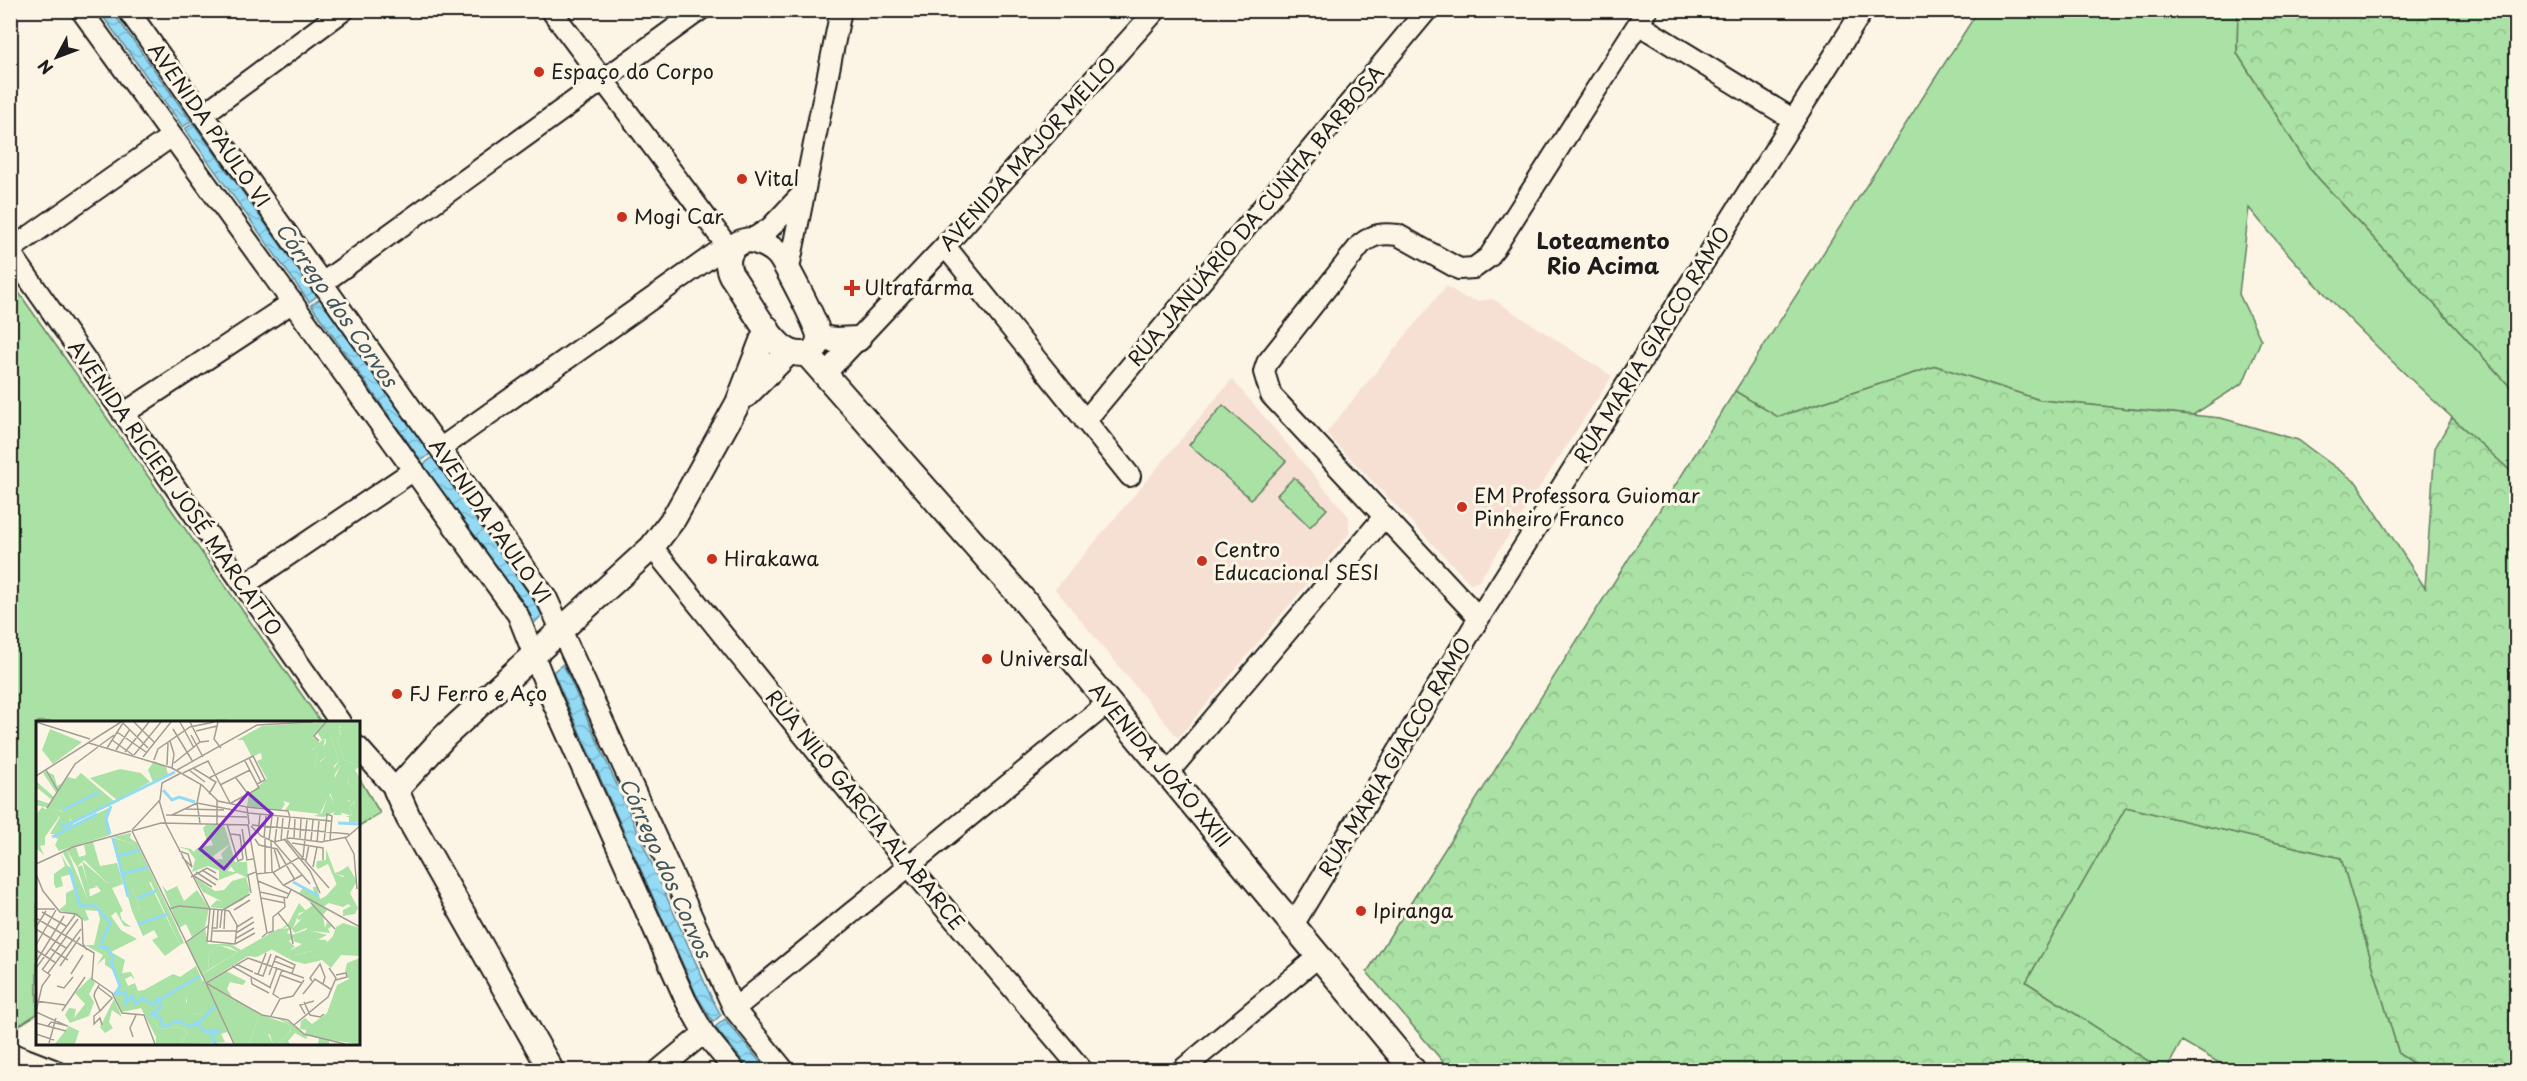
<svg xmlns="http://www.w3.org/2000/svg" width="2527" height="1081" viewBox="0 0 2527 1081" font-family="'Playpen Sans',sans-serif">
<defs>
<pattern id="forest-crowns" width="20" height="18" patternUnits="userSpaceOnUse" patternTransform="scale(1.5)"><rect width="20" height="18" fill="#aae1a4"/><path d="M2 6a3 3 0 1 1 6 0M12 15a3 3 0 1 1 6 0" fill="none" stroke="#92c08d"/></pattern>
<pattern id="water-waves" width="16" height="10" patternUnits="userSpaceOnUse" patternTransform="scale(1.5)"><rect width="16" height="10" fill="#93daf5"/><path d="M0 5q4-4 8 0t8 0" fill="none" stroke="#7ebad1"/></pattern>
</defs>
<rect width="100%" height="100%" fill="#fcf5e5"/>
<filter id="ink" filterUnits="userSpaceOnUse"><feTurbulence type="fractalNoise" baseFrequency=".0167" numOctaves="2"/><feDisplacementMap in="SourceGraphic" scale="12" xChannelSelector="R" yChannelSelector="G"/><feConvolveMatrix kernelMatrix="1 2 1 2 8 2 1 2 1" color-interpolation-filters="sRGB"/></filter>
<g filter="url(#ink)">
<path fill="#f6e0d3" d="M 1446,286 L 1466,298 L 1478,301 L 1493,299 L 1612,376 L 1479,581 L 1471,584 L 1326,433 Z
M 1232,379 L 1349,517 L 1349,534 L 1178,738 L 1055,589 Z"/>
<path fill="#aae1a4" stroke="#637e60" stroke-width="1.5" d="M 1978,11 L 2238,11 L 2237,53 L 2311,170 L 2516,393 L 2516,476 C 2423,392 2329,306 2249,208 L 2239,294 L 2261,340 L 2243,383 L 2193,415 L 2040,400 L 1936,366 L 1777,417 L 1735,391 Z
M 10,280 L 321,722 L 38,722 L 37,1014 L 12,1030 Z
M 1223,405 L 1286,461 L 1251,499 L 1189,445 Z
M 1294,477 L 1327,509 L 1310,527 L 1277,495 Z
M 358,776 L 380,813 L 359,826 L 358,826 Z
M 2126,807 L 2341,858 L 2399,1054 L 2424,1070 L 2231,1070 L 2182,1041 L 2166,1070 L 2162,1070 L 2026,982 Z"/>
<path fill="url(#forest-crowns)" stroke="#637e60" stroke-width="1.5" d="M 2238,11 L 2516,11 L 2516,393 L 2311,170 L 2237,53 Z
M 1936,366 L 2040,400 L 2221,418 L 2298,440 L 2357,483 L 2425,588 L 2435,448 L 2452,418 L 2516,476 L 2516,1070 L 2424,1070 L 2399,1054 L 2341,858 L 2126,807 L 2026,982 L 2162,1070 L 1450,1070 L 1367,972 L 1735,391 L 1778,417 Z"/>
<path fill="url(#water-waves)" stroke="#638e9e" stroke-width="1.5" d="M 99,11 L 112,11 L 191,121 L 183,127 Z
M 193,123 L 317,296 L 309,302 L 185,129 Z
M 320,299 L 430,454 L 421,461 L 311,305 Z
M 433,457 L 533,599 L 542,615 L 531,626 L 527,614 L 423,465 Z
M 563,664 L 712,999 L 721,1015 L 713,1022 L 697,996 L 553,672 Z
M 725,1019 L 767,1070 L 750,1070 L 715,1027 Z"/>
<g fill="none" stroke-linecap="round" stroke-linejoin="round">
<defs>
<path id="minor" d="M 81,10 L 518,615 L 550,696 L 686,1001 L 704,1033 L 734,1070
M 128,10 L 547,599 L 734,1009 L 784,1070
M 551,10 L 731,251
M 1638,24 L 1794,120
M 202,115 L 344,10
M 751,240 L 770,228 L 803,193
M 945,246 L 1130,476
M 10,250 L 172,136
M 10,252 L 340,722
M 788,273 L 841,10
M 321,284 L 700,10
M 825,374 L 945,246 L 1156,10
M 123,414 L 293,302
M 1085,421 L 1427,10
M 441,448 L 726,246
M 652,547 L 909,866 L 1082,1070
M 244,585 L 414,470
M 1479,618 L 1271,395 L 1264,372 L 1267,363 L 1361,244 C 1374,234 1382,233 1398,235 L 1459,269 L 1474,268 L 1489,257 L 1647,10
M 358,747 L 396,790
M 1167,774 L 1383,518
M 1293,925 L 1479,618 L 1863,10
M 734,1009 L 1108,703
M 10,1053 L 54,1070
M 659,1070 L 704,1033
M 1182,1070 L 1319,956"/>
<path id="major" d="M 751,240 C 761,243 771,246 779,255 C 785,263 820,329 819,337 C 818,359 794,357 781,346 C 762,329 746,296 731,275 C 723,258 732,241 751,240 Z
M 819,338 L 835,340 L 858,339
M 807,354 L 1021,597 L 1413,1070
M 746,395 L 789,352
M 551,1070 L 408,817 L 396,790 L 445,736 L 652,547 L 674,518 L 738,403 L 767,328"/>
</defs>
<use href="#minor" stroke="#1c1c1c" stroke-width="24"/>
<use href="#major" stroke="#1c1c1c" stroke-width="28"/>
<use href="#minor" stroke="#fcf5e5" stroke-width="20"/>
<use href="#major" stroke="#fcf5e5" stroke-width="24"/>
</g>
</g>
<g fill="#c8321e" stroke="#fcf5e5" stroke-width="2">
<circle cx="539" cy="72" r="6"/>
<circle cx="742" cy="179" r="6"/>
<circle cx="622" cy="217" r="6"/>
<path d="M849 279h6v6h6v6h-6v6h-6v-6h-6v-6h6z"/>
<circle cx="1462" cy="507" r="6"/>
<circle cx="712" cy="559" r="6"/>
<circle cx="1202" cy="561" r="6"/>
<circle cx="987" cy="659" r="6"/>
<circle cx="397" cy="694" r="6"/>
<circle cx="1361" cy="911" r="6"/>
</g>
<g text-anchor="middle" stroke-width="6" stroke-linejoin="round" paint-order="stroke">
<g font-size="20" fill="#1c1c1c" stroke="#fcf5e5" text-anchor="start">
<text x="551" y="79">Espaço do Corpo</text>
<text x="754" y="186">Vital</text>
<text x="634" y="224">Mogi Car</text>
<text x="864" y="295">Ultrafarma</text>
<text x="1474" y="503">EM Professora Guiomar<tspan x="1474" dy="23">Pinheiro Franco</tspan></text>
<text x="1214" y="557">Centro<tspan x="1214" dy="23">Educacional SESI</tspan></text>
<text x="724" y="566">Hirakawa</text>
<text x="999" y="666">Universal</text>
<text x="409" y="701">FJ Ferro e Aço</text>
<text x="1373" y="918">Ipiranga</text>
</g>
<g font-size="20" fill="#1c1c1c" stroke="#fcf5e5">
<text transform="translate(209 125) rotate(55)" y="7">AVENIDA PAULO VI</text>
<text transform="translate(1028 154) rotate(-48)" y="7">AVENIDA MAJOR MELLO</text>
<text transform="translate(1256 216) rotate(-50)" y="7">RUA JANUÁRIO DA CUNHA BARBOSA</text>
<text transform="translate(1652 345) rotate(-58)" y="7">RUA MARIA GIACCO RAMO</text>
<text transform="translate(175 488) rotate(55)" y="7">AVENIDA RICIERI JOSÉ MARCATTO</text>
<text transform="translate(490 521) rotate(55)" y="7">AVENIDA PAULO VI</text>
<text transform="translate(1395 757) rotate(-59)" y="7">RUA MARIA GIACCO RAMO</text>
<text transform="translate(1160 765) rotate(50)" y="7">AVENIDA JOÃO XXIII</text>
<text transform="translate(865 810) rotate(51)" y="7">RUA NILO GARCIA ALABARCE</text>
</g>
<g font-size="21" font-style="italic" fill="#40555d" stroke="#fcf5e5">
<text transform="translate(336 305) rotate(55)" y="7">Córrego dos Corvos</text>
<text transform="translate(665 868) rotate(66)" y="7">Córrego dos Corvos</text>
</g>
<g font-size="22" font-weight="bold" fill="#1c1c1c" stroke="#fcf5e5">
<text x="1603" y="249">Loteamento<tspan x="1603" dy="25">Rio Acima</tspan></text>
</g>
</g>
<g transform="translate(36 721)">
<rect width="324" height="324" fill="#fcf5e5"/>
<path d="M 290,1 L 318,1 L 303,6 L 304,14 L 324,14 L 324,45 L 308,39 L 302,18 L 294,13 L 303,40 L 298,45 L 299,57 L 305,42 L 304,48 L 313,57 L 312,65 L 324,63 L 324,101 L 313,101 L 313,96 L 309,96 L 316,94 L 313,86 L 319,81 L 312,79 L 302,86 L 306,94 L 297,94 L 300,87 L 294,72 L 284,93 L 249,89 L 254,82 L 247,80 L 249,83 L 245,89 L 211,85 L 213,73 L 231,58 L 221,40 L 226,38 L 225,32 L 216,36 L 207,19 L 201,19 L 226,5 ZM 281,11 L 286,19 L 290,18 L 290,36 L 278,46 L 282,32 L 276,29 L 284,22 L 278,16 ZM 118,40 L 130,46 L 132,53 L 117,61 L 112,49 ZM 84,48 L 105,52 L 114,61 L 81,79 L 54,57 ZM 10,50 L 18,54 L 21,65 L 26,62 L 22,69 L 32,56 L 39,58 L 45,52 L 79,81 L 35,99 L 26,90 L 0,84 L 0,78 L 14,83 L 16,79 L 0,66 L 0,60 L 18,76 L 21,73 L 7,52 ZM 95,112 L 94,117 L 101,122 L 139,202 L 148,222 L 144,224 L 97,123 L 77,116 ZM 194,123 L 199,141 L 211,141 L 212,157 L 201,152 L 183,159 L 183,149 L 199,151 L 192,141 L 162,142 L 152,129 L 140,125 L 155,128 L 166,140 L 187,138 L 185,133 ZM 46,144 L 53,166 L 62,166 L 53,168 L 54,176 L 51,177 L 41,146 ZM 312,145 L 321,160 L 314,172 L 322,187 L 319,193 L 307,195 L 307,189 L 315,185 L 312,183 L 307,186 L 293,182 L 287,186 L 292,188 L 287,194 L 289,207 L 291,201 L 296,205 L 292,208 L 294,212 L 276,210 L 264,217 L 290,219 L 292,222 L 281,233 L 277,235 L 275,230 L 258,234 L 255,229 L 266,223 L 257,220 L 258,217 L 221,236 L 212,235 L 170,261 L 165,254 L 202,231 L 194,226 L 172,223 L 195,223 L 205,229 L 242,208 L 254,207 L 251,212 L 256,214 L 270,209 L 277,195 L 262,199 L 261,196 L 277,184 L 263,172 L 268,166 L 278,173 L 277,166 L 281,166 L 284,178 L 290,175 L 308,155 L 300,153 ZM 223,293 L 252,303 L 255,310 L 243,322 L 239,314 L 232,313 L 237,323 L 213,323 Z" fill="#aae1a4" fill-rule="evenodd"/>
<path d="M 311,1 L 324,1 L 324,14 L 305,15 L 303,7 ZM 14,8 L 46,21 L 17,43 L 6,29 ZM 293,10 L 302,18 L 308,39 L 324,45 L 319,49 L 324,57 L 322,64 L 312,65 L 313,57 L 303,50 L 305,43 L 295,60 L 295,52 L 303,40 ZM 286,19 L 289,19 L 287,25 L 291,21 L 290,36 L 284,40 L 284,51 L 276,53 L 282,32 L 276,35 L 275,31 ZM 307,71 L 313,81 L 316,77 L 320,79 L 313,86 L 316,95 L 300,90 L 288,96 L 278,95 L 286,92 L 293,73 L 301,87 ZM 84,80 L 77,83 L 36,103 L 35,99 L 66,83 ZM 6,86 L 23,96 L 9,116 L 9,124 L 4,125 L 8,134 L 0,127 L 0,94 ZM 170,104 L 188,104 L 194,123 L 177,135 L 180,139 L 164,140 L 158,131 L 161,127 L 177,124 L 175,119 L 171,120 L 167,107 ZM 290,128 L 299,152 L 307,149 L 300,153 L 309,157 L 301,164 L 292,143 L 282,148 L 280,145 L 281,140 L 290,139 ZM 31,129 L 51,177 L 65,170 L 61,165 L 53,167 L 46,140 L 71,162 L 86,158 L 87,163 L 76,167 L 87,190 L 84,192 L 86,199 L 95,206 L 88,205 L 80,191 L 75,195 L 85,209 L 101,218 L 75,231 L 89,239 L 86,252 L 95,251 L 99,259 L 95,255 L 89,258 L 92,265 L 99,262 L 102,270 L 108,269 L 137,253 L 144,256 L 160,245 L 166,259 L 150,272 L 150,283 L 156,293 L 173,291 L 187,301 L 194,316 L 191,311 L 185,313 L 189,321 L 196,321 L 148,323 L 145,318 L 152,313 L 145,306 L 123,308 L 113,291 L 105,287 L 86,291 L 77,272 L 83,267 L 77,249 L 69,244 L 69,237 L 61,244 L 67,234 L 49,224 L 58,224 L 64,198 L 62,190 L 49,189 L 53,199 L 48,200 L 45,196 L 23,189 L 30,183 L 30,172 L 38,168 L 35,153 L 25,156 L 27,165 L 20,167 L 18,163 L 18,153 L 29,145 L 25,133 L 31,144 L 36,148 L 27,132 ZM 159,139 L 188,140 L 196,144 L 190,152 L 172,145 L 156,151 ZM 158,156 L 179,170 L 188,169 L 196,160 L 210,156 L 214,170 L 207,179 L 189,188 L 174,186 L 181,179 L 187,181 L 167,171 ZM 113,161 L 144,224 L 129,235 L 116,219 L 122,216 L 118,209 L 107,215 L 96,190 L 104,187 L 96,168 ZM 263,182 L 270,190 L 263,192 L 257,207 L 269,194 L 282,196 L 280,203 L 259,212 L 253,205 L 243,209 L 252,203 ZM 307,202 L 324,207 L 324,235 L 305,234 L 295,247 L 286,239 L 269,243 L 257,240 L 235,228 L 252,219 L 259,226 L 255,228 L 259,234 L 275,230 L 278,235 L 297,215 L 300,206 ZM 276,210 L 291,214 L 279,220 L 260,216 ZM 182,224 L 202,231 L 172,249 L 173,232 ZM 324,237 L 324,323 L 293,319 L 293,323 L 282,323 L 283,317 L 272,314 L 270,318 L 259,312 L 252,320 L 254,323 L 237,323 L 232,308 L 237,307 L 243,322 L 255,310 L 252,303 L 238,296 L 253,301 L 269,314 L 270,309 L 264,308 L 265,300 L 269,297 L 276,303 L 291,292 L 301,264 L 313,258 L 309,250 L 311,242 ZM 190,250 L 210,260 L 207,264 L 194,261 L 191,268 L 196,276 L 171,262 ZM 55,256 L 59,262 L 53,273 L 58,281 L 53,295 L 34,302 L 29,294 L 33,287 L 40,288 L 38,297 L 49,283 L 39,272 ZM 78,278 L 86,296 L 76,289 L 73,301 L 77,307 L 69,312 L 64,306 ZM 33,305 L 43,310 L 39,323 L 19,323 Z" fill="#aae1a4"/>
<path d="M 12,86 L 30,92 L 37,104 L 75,86 L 71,99 L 74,114 L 23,130 L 19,124 L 22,118 L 16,115 L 20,113 L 14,113 L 24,96 L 9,90 ZM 75,116 L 97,123 L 115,161 L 96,168 L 104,187 L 96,190 ZM 57,121 L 64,145 L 81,142 L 86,158 L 71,162 L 48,139 L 41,146 L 31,129 L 40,126 L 43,136 L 50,134 L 48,124 ZM 126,164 L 131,170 L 141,165 L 148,180 L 161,169 L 173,187 L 169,206 L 156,216 L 150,203 L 143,207 ZM 169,207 L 172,223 L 182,224 L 173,232 L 172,249 L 165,254 L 150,222 ZM 166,259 L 223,293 L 213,323 L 199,323 L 187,301 L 180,304 L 173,292 L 153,293 L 148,285 L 151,281 L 149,271 ZM 105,287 L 111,287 L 123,308 L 145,306 L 152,313 L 145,318 L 148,323 L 120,323 L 120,316 Z" fill="#aae1a4"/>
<path fill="none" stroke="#93daf5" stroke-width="3" d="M 127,69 L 136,79 L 143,76 L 159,81M 27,89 L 63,71M 302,102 L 324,103M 23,103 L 29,105 L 139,51M 74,113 L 70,98 L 75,85M 16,116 L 61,93M 77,117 L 92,176M 81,135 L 103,129M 33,146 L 44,185 L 59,185 L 74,202 L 64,225 L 71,227 L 77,236 L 75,242 L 84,265 L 79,273 L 90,271 L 90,282 L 96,275 L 100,283 L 107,277 L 117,284 L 122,278 L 125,286 L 115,294 L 123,295 L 127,306 L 142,300 L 155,306 L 161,301 L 168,311 L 184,309 L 175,315 L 180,323M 87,153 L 112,146M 257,161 L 283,175M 101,177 L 120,170M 102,203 L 132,193M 123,279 L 164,255M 163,302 L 179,285"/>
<path fill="none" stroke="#a29e95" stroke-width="1.5" d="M 0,1 L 54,18M 86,1 L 112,27M 98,1 L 118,21M 144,1 L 158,27M 154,1 L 164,21M 182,1 L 178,18 L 185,27M 137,8 L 157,41M 160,10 L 181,5M 81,11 L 110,31M 155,14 L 167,36M 76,19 L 97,34M 134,20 L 138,33 L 136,47M 283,20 L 278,15 L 290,1M 53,22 L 136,47 L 166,64 L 182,80 L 211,86 L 213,103M 63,25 L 78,14M 71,27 L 87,2M 80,29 L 94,8M 89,31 L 113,1M 98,34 L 125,1M 107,36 L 135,1M 213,37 L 225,61M 118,39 L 122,28 L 154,6 L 178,1M 138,42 L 164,21 L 173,20M 131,44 L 132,22M 157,47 L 173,57 L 217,35 L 229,59 L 221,63M 10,49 L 22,70M 141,49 L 221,4 L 277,1M 153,49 L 169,61M 147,52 L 172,40 L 194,82M 0,55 L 85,1M 173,57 L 180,61 L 173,73M 200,57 L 212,73M 184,64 L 214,49M 123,79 L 130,103 L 174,188M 195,82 L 223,67 L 209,40M 211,86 L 252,90 L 254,96M 11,87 L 39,43 L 62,26M 149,88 L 188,89M 130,94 L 211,96M 136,94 L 161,82 L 213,92 L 295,100M 164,102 L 161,82 L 165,63M 181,103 L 181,79M 191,103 L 202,140 L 207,138M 212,104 L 231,212 L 226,216M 216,104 L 313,113M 215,105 L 225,115 L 238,121 L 254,117 L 285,121 L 311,116 L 324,105M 206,108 L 211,139 L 217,138M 96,109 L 124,79 L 126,62 L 145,52M 96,110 L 170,262 L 226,294 L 252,299 L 268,313 L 309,323M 96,110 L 125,102 L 213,104M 194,113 L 204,114 L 207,138M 222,113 L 224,94M 309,116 L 318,133 L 321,168M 228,117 L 230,95M 258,117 L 259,98M 264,117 L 265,98M 219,118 L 223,124 L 241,128 L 259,159M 229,118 L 229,152M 248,118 L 274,150 L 284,172M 251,118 L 254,97M 233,119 L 236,95M 235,119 L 236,150 L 247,164 L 324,206M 245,119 L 247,97M 251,119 L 293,167M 239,120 L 242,96M 275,120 L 277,99M 238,121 L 274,163M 281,121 L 283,100M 288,121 L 291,93 L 296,95 L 294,119M 256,122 L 287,127 L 287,139M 238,127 L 244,148M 143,130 L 152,133 L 156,146 L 146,136M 267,136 L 271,99M 0,143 L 37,126 L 95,110M 277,146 L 281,126M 166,149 L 182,159M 160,151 L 180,164M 0,153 L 7,170 L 24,191 L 40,193 L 46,198 L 47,223 L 51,229M 220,153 L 238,151 L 262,137 L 270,139 L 273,124M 158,155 L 176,166M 155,156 L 171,147 L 180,152M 222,160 L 253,173M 248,164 L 266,154M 224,171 L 251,177 L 255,169M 215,172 L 212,154 L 220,151M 225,177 L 249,182M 275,182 L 299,208M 0,188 L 19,188M 133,188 L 143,185 L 187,189 L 214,173M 174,188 L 171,220 L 199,223M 188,189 L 193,190 L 201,204 L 199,223M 198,189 L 214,179M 6,191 L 30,205M 242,192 L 254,207 L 257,223M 0,197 L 58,232 L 56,258 L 76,272 L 86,292 L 108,294 L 119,323M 0,206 L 10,190M 201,206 L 217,196M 177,207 L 181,207 L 182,189M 184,207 L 186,189M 0,208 L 30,227M 188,208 L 189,188M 177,210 L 200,210M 200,212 L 218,201M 232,212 L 237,210 L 237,196 L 249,186 L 248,176M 30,214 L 42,198M 199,218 L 218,207M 175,221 L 178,188M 149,222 L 172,205M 199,223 L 219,212M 0,224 L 20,189M 15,228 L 32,239M 0,229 L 20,242M 238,240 L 258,248M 0,241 L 28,195M 200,243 L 217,251M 24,245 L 44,216M 196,245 L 235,267M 0,247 L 39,194M 6,249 L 30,216M 12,252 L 45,208M 218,252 L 227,255 L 235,233M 35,253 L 47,234M 222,253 L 230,232M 233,254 L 240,235 L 259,244 L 256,252M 244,254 L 266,262M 300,254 L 310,252 L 311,256 L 300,259M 215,257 L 216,263 L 233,272M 276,260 L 274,257 L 284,243 L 289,256 L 287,263M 170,262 L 212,237 L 268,257M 170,262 L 198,323M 6,265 L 14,254 L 7,249M 21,265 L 28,267 L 37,256M 62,266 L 76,277 L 64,290 L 58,275 L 59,271 L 62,266 L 63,264M 234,266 L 241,247M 267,273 L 279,258 L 296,269M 243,277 L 237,273 L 246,249M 0,280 L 29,284M 268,281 L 274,294 L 284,296 L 288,293M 26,290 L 49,256M 64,290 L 58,295 L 58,303 L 64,297 L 66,304M 0,291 L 31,305M 0,291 L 6,265M 269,293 L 264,284 L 278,280M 235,295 L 244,278 L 257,275 L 268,259M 0,302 L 30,310M 258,304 L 292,276 L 300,257 L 293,247M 12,305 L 15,301 L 32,305M 0,313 L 18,319M 97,316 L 94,307 L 100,294M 13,322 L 20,297"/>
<path fill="#7b2cbf" fill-opacity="0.15" stroke="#7b2cbf" stroke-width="3" d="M 212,72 L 236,93 L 188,148 L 164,128 Z"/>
<rect width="324" height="324" fill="none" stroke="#1c1c1c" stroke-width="3"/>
</g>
<rect width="2527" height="1081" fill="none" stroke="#fcf5e5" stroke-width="36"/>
<rect x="18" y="18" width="2491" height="1045" fill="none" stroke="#1c1c1c" stroke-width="2" filter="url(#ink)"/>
<g transform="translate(57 57) rotate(229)" stroke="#fcf5e5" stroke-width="4.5" paint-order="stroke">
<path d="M0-4.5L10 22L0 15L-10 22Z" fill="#1c1c1c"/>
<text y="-9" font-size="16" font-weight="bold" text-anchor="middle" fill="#1c1c1c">N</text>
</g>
</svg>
